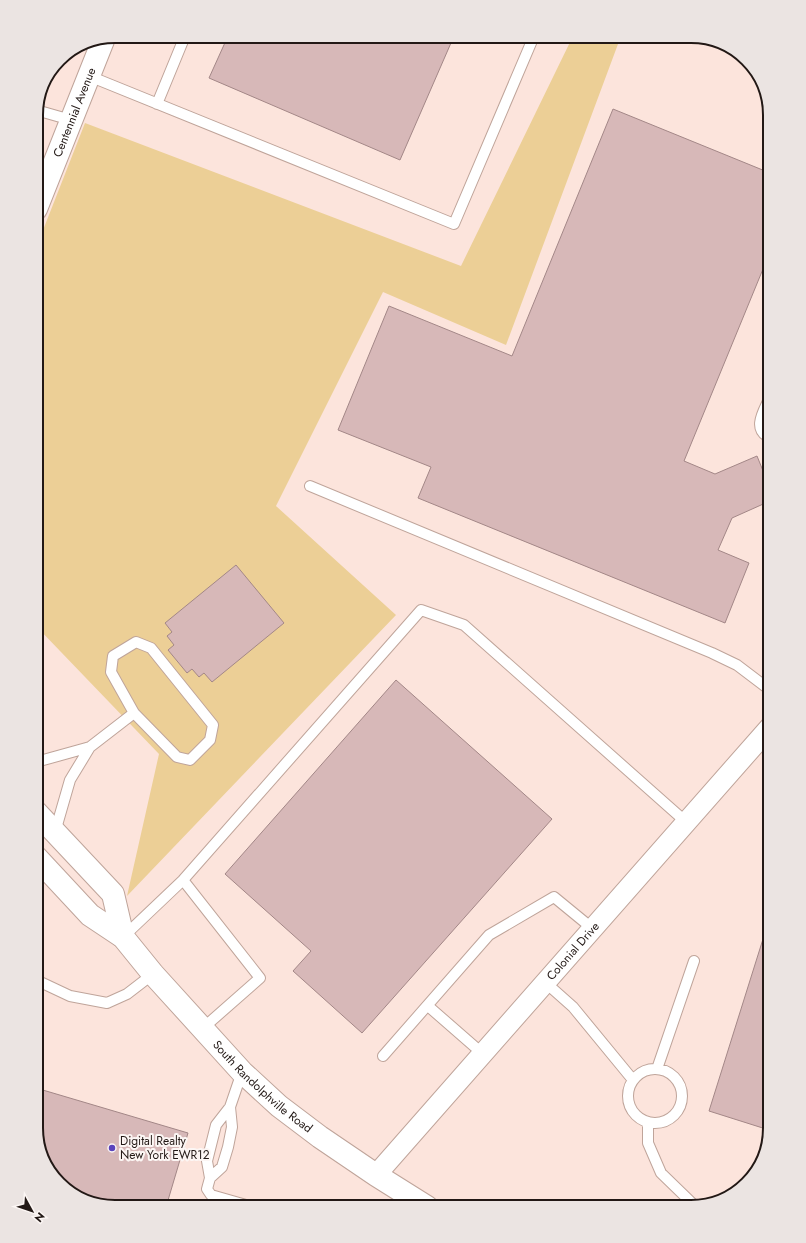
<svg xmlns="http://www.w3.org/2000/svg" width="806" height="1243" viewBox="0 0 806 1243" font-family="Jost,sans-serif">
<rect width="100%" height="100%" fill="#fce4dc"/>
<path fill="#eccf96" d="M 573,36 L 621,36 L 506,345 L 383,292 L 276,506 L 396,615 L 127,896 L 159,754 L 36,626 L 36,248 L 85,123 L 461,266 Z"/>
<path fill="#d7b8b8" stroke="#a38787" d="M 228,36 L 454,36 L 400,160 L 209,78 Z
M 613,109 L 770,173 L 770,252 L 684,461 L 715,474 L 757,456 L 770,488 L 770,501 L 732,518 L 718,550 L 749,563 L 725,623 L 418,498 L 431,467 L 338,430 L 389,306 L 512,356 Z
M 236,565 L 284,623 L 212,682 L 204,673 L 199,677 L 192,669 L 187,673 L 168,650 L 174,645 L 167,636 L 172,632 L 165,623 Z
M 396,680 L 552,819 L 362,1033 L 293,971 L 311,951 L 225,874 Z
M 763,939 L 770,941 L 769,1130 L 709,1111 Z
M 36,1088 L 188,1133 L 166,1207 L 110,1207 L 71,1194 L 44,1163 L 36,1128 Z"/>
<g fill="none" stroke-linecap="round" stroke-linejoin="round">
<defs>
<path id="lane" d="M 89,76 L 454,224 L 534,36
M 157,104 L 185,36
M 36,110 L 71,120
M 770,438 C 751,429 764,411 770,397
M 310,486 L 712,653 L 737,665 L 770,690
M 136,642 L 151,648 L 213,725 L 210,740 L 190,760 L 177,757 L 134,713 L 111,672 L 113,656 Z
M 36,762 L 90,747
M 55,832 L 70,780 L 90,747 L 134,713
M 183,880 L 260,978 L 202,1029
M 123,937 L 183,880 L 421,610 L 464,625 L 686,822
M 36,980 L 70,996 L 107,1003 L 127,994 L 153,974
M 546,983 L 573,1007 L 633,1080
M 428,1006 L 483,1054
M 383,1056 L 489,935 L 554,897 L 593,929
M 657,1069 L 694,961
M628 1096a27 27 0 1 1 54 0a27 27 0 1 1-54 0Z
M 230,1107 L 232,1127 L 228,1147 L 222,1167 L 210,1178 L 207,1161 L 216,1125 L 230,1107 L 242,1072
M 648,1123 L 648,1143 L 661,1173 L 695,1206
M 210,1178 L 207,1189 L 211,1195 L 253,1207"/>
<g id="street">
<path id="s1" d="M 376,1175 L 770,727"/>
</g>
<g id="secondary">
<path id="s2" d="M 36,209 L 104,38"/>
<path d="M 36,812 L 113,894 L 123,937"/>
<path id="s3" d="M 36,857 L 90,915 L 123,937 L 153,974 L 242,1072 L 279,1106 L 320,1137 L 376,1175 L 427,1207"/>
</g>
</defs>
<use href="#lane" stroke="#bfa49a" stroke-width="12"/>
<use href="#street" stroke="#bfa49a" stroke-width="22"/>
<use href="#secondary" stroke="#bfa49a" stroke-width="24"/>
<use href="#lane" stroke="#fff" stroke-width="10"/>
<use href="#street" stroke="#fff" stroke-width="20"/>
<use href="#secondary" stroke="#fff" stroke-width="22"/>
</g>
<circle fill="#5b44bc" stroke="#fcf6f4" stroke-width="1.5" cx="112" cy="1148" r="4"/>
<g text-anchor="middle" stroke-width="4" stroke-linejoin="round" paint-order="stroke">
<g font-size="12" fill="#221815" stroke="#fcf6f4">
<text dy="4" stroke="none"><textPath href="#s2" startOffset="104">Centennial Avenue</textPath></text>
<text dy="4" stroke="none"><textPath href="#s1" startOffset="298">Colonial Drive</textPath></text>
<text dy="4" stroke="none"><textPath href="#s3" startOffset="324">South Randolphville Road</textPath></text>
</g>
<g font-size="12" fill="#221815" stroke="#fcf6f4" text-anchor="start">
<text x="120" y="1145">Digital Realty<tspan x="120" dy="14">New York EWR12</tspan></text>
</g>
</g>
<path d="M0 0H806V1243H0ZM115 43H691A72 72 0 0 1 763 115V1128A72 72 0 0 1 691 1200H115A72 72 0 0 1 43 1128V115A72 72 0 0 1 115 43Z" fill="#ebe4e2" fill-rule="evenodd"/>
<path fill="none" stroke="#221815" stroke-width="2" d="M115 43H691A72 72 0 0 1 763 115V1128A72 72 0 0 1 691 1200H115A72 72 0 0 1 43 1128V115A72 72 0 0 1 115 43Z"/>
<g transform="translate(32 1211) rotate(130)" stroke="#fcf6f4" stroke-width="3" paint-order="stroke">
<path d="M0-3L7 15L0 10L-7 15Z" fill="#221815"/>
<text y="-6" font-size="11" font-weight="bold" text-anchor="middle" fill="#221815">N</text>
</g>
</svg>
